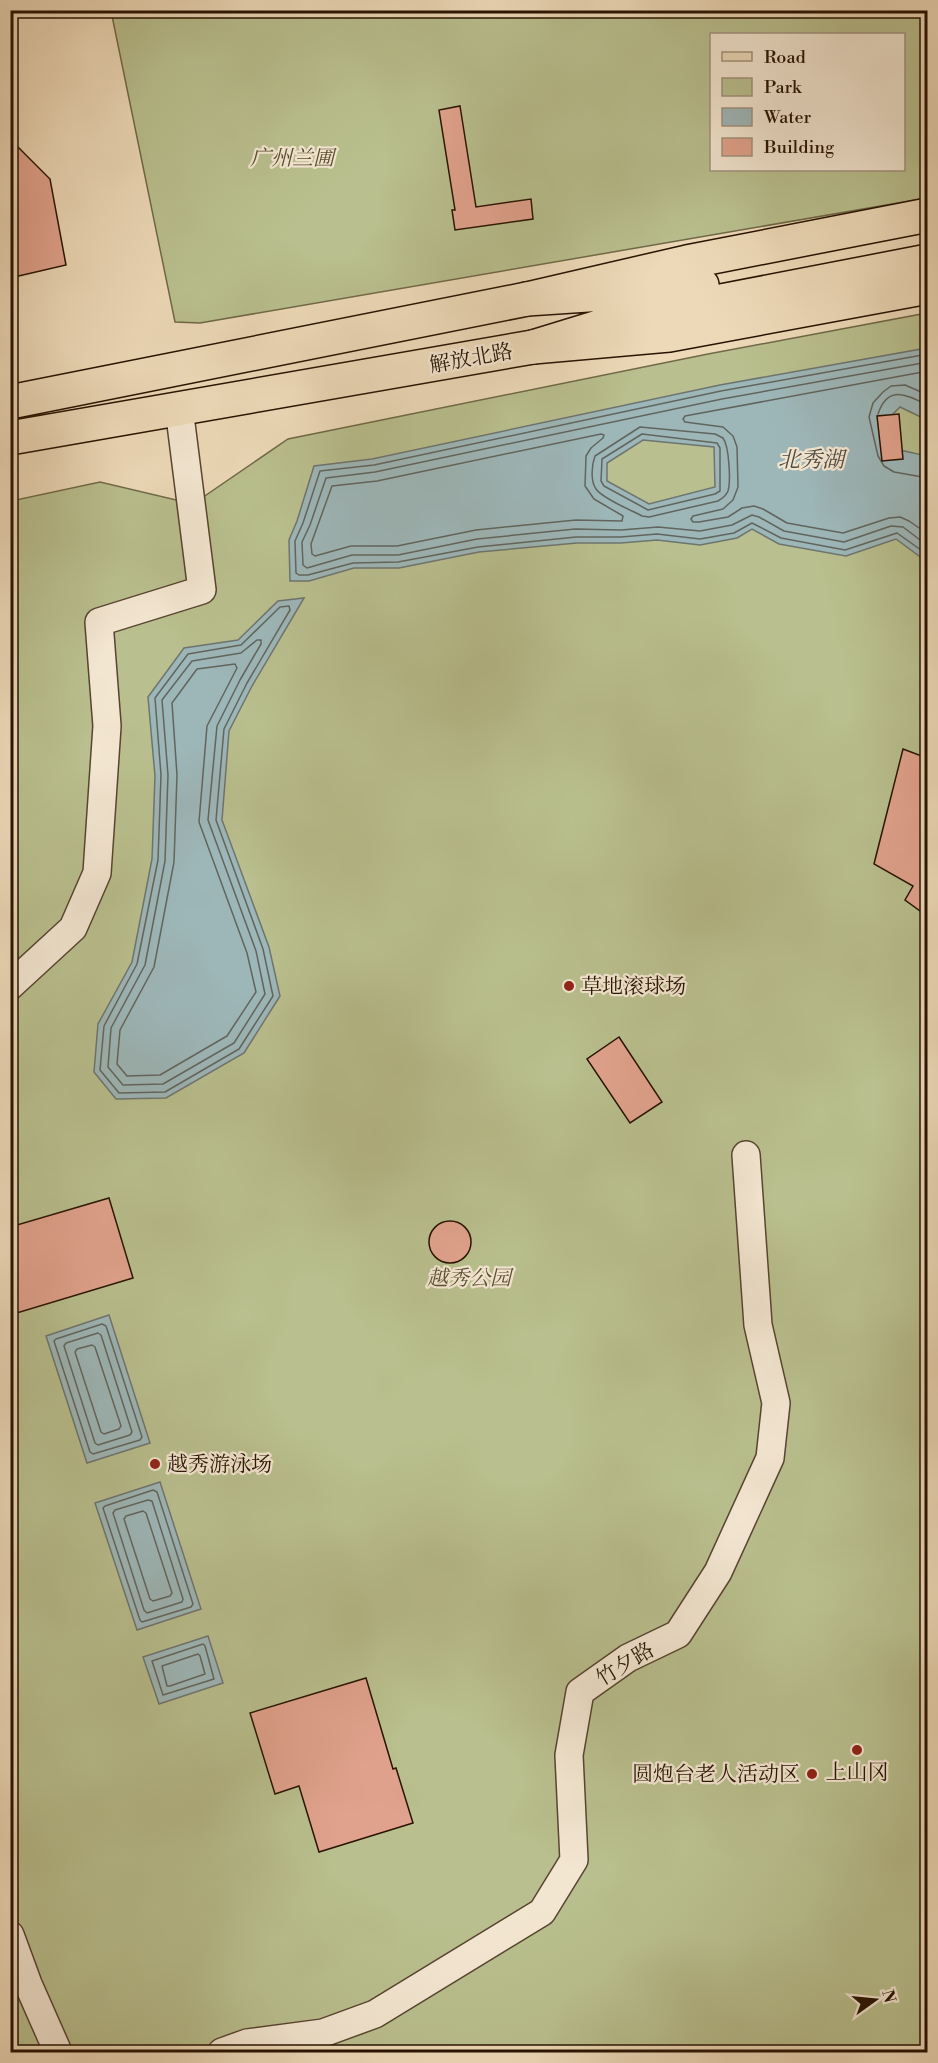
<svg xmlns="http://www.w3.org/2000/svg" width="938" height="2063" viewBox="0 0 938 2063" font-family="'Libre Bodoni','Noto Serif SC',serif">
<rect width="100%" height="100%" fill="#edd9b8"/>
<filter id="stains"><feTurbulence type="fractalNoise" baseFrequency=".00333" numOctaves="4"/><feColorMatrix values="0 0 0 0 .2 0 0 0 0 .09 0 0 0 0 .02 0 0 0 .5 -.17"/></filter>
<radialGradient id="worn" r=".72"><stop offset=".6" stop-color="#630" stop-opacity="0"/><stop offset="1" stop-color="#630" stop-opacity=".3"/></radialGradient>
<path fill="#b9bf8e" stroke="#706948" stroke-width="1.5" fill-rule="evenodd" d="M 785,10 L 812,17 L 927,11 L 927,198 L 200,323 L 175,322 L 111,11 ZM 712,34 L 904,34 L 904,170 L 712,170 Z
M 927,313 L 927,2052 L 11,2052 L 11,501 L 100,482 L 193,504 L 288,439 L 708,354 Z"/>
<path fill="#9db7b9" stroke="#6e7570" stroke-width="1.5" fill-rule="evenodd" d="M 927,348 L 927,420 L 900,407 L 891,416 L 900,450 L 927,456 L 927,566 L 923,559 L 896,539 L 846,556 L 779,544 L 752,529 L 737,538 L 700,545 L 657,540 L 621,543 L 577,543 L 479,552 L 399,568 L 354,568 L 309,581 L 290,581 L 289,540 L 297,521 L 314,466 L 372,459 L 720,385 ZM 643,440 L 714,447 L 715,487 L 649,504 L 607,481 L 607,463 Z
M 304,598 L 252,686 L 229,731 L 222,820 L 269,947 L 280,996 L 244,1053 L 166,1098 L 116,1099 L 94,1072 L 98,1024 L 132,962 L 152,859 L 155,776 L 148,697 L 184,648 L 238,640 L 278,601 Z
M 109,1315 L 150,1443 L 87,1463 L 46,1336 Z
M 160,1482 L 201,1609 L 137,1630 L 95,1503 Z
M 208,1636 L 223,1683 L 159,1704 L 143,1657 Z"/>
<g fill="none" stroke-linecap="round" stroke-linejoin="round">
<path stroke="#62655e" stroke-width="1.5" d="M 928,354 L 721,391 L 374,465 L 320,471 L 303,523 L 295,541 L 296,573 L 299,575 L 308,575 L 353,563 L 398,562 L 478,547 L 576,537 L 621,537 L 657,534 L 700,539 L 734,533 L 752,523 L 781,538 L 845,550 L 897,533 L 928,555
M 928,362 L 722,399 L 375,472 L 326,478 L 310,525 L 302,542 L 303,565 L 307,568 L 352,555 L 398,555 L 477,539 L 575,529 L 621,530 L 658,527 L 700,531 L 732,525 L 752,515 L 759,517 L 784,531 L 844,542 L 891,526 L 903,527 L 928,546
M 928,371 L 685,416 L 683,419 L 685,422 L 723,427 L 733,436 L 737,447 L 738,487 L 733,500 L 723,509 L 693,516 L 691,519 L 693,522 L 699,522 L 728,517 L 742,508 L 754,506 L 763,509 L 787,523 L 843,533 L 889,518 L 900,517 L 909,521 L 928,534
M 928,395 L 905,385 L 891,386 L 883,392 L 873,403 L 869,417 L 878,456 L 884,466 L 894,472 L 928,478
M 878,414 C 888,384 907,395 928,405
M 640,427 L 715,434 L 723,438 C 729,446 731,480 728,491 C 726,496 723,498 718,501 L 649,517 L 642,516 C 631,510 603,499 596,489 C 590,481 592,464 595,456 Z
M 601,434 L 604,435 L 603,438 L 591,448 L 586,456 L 585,486 L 594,499 L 623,516 L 622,521 L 576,520 L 476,530 L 397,546 L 351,546 L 315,556 L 312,554 L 311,544 L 332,486 L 377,481 Z
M 642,434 L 717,443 L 720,448 L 720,491 L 715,494 L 648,510 L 604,486 L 601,481 L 602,459 Z
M 289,606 L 290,610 L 247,683 L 224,729 L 216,820 L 263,949 L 273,996 L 239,1049 L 165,1092 L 119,1093 L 100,1070 L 104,1026 L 137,964 L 158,860 L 161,775 L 155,698 L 188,654 L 241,645 L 280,607 Z
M 257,640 L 261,640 L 261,644 L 240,680 L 217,726 L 208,820 L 256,951 L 265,994 L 234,1043 L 163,1084 L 123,1085 L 108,1067 L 111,1028 L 145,965 L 165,861 L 168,775 L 162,700 L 192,661 L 241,653 Z
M 235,664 L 237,668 L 207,726 L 199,822 L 247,953 L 256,992 L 227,1036 L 160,1075 L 127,1076 L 117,1064 L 120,1030 L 154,967 L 174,862 L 177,775 L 172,703 L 197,669 Z
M 102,1324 L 106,1326 L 142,1437 L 140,1440 L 93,1454 L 90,1452 L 54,1341 L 56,1339 Z
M 98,1333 L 101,1335 L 132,1432 L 130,1435 L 98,1445 L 95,1443 L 64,1346 L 66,1343 Z
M 92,1345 L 95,1347 L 121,1426 L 119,1429 L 104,1434 L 101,1432 L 75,1352 L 77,1349 Z
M 153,1490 L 157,1492 L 193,1604 L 191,1607 L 142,1622 L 140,1620 L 103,1508 L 105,1506 Z
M 148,1500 L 152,1501 L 183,1599 L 182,1602 L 147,1613 L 144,1610 L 113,1513 L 115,1510 Z
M 143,1511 L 146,1513 L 172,1593 L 170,1596 L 153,1601 L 150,1599 L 124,1519 L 126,1516 Z
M 203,1644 L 205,1646 L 214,1679 L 163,1695 L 152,1661 Z
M 198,1654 L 200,1656 L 205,1674 L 170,1686 L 167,1686 L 162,1666 Z"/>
</g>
<path fill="#e1a28d" stroke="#271302" stroke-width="1.5" d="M 460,106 L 476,207 L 531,199 L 533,219 L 455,230 L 452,210 L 455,210 L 439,110 Z
M 10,139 L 50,179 L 66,265 L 10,278 Z
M 899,414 L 903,459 L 882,461 L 877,416 Z
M 903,749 L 927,758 L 927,916 L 905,900 L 913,886 L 874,864 Z
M 619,1037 L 662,1102 L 630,1123 L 587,1059 Z
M 109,1198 L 133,1278 L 10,1315 L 10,1227 Z
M429 1242a21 21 0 1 1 42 0a21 21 0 1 1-42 0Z
M 366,1678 L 393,1769 L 396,1768 L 413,1823 L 319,1852 L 299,1786 L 275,1794 L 250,1713 Z"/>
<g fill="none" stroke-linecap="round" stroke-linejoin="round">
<defs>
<path id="minor" d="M 10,986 L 73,928 L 97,873 L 107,726 L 99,622 L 202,590 L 179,408
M 10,1935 L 28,1984 L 58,2052
M 222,2052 L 247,2043 L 323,2033 L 375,2014 L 542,1912 L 574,1860 L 569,1755 L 580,1692 L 628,1658 L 678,1634 L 718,1572 L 770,1458 L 776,1403 L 758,1325 L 746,1155"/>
<path id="major" d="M 10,402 L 527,299 L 663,290 L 702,285
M 10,438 L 533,347 L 608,324 L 664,312 L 928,261"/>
<path id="highway" d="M 527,299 L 687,262 L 928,215
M 533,347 L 669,335 L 928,287"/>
</defs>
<use href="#minor" stroke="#584430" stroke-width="30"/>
<use href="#major" stroke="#271302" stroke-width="36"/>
<use href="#highway" stroke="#271302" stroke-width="36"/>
<use href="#minor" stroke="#f3e6d1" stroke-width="27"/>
<use href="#major" stroke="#edd9b8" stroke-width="33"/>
<use href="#highway" stroke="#edd9b8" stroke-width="33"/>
</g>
<g fill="#8f2418" stroke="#f3e6d1" stroke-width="2">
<circle cx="569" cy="986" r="6"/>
<circle cx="155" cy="1464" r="6"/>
<circle cx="857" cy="1750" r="6"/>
<circle cx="812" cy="1774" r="6"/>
</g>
<g text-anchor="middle" stroke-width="4.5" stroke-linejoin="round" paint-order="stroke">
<g font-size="21" font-style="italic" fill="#5a4f33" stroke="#f3e6d1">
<text x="292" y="165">广州兰圃</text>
<text x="469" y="1285">越秀公园</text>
</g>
<g font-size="21" fill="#271302" stroke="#f3e6d1">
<text transform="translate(471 358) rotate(-10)" y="7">解放北路</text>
<text transform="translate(625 1664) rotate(-31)" y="7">竹夕路</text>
</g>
<g font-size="21" fill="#271302" stroke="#f3e6d1" text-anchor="start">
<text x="581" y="993">草地滚球场</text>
<text x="167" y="1471">越秀游泳场</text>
<text x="857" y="1779" text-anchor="middle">上山冈</text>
<text x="800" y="1781" text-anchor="end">圆炮台老人活动区</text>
</g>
<g font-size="22" font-style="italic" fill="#504c42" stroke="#f3e6d1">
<text x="811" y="467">北秀湖</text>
</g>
</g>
<rect width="938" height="2063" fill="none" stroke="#edd9b8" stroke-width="36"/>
<rect x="12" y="12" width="914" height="2039" fill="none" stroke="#271302" stroke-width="3"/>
<rect x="18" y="18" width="902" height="2027" fill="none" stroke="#271302" stroke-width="1.5"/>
<rect x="710" y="33" width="195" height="138" fill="#f3e6d1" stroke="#a1927e" stroke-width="1.5"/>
<rect x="722" y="52" width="30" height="9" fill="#edd9b8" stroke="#a1927e" stroke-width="1.5"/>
<text x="764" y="63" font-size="18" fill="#271302">Road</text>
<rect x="722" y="78" width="30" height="18" fill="#b9bf8e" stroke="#a1927e" stroke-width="1.5"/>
<text x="764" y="93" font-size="18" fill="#271302">Park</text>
<rect x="722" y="108" width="30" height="18" fill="#9db7b9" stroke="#a1927e" stroke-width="1.5"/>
<text x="764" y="123" font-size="18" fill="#271302">Water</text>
<rect x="722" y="138" width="30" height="18" fill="#e1a28d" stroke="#a1927e" stroke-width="1.5"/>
<text x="764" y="153" font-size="18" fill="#271302">Building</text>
<g transform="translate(875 2000) rotate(75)" stroke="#f3e6d1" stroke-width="4.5" paint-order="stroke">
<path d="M0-4.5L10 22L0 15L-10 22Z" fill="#271302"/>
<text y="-9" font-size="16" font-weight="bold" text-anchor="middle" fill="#271302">N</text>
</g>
<rect width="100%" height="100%" filter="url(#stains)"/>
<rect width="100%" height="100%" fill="url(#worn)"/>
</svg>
